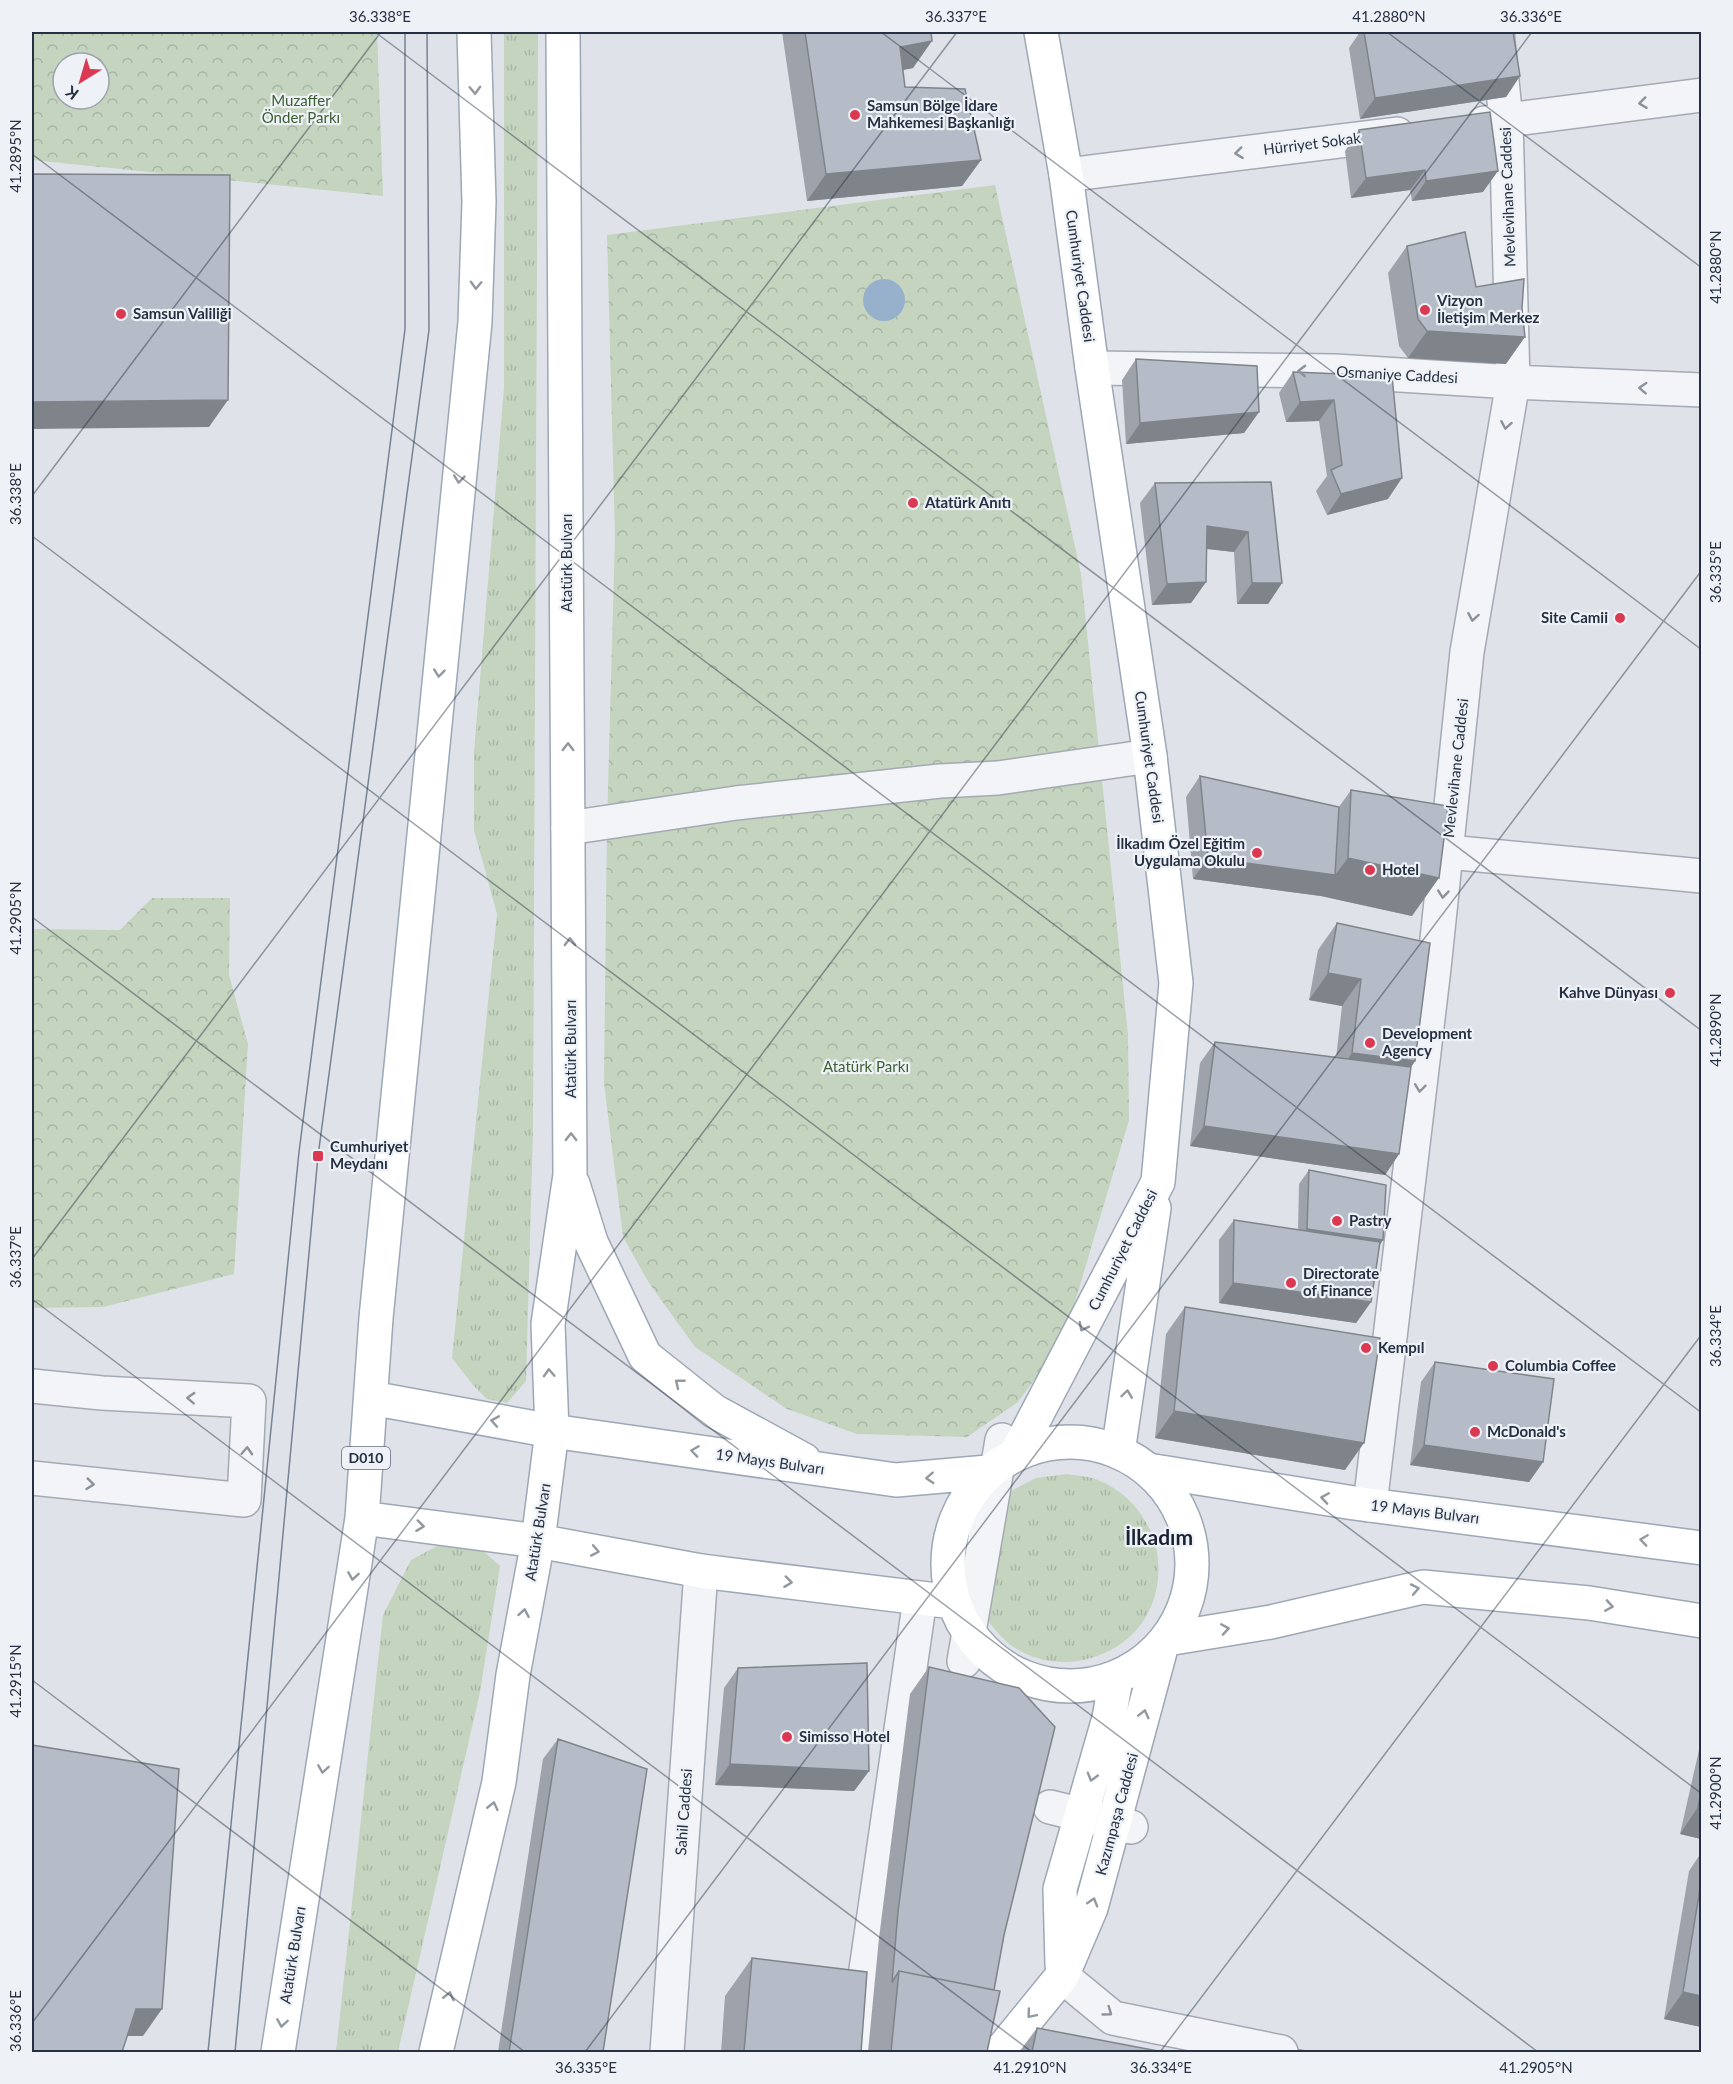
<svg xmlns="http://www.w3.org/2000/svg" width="1733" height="2084" viewBox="0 0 1733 2084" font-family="Lato,sans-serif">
<defs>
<pattern id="grass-tufts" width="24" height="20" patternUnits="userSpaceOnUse" patternTransform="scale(1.5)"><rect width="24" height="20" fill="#c4d4bf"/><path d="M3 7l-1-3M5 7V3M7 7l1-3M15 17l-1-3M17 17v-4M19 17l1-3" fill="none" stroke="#a8b6a5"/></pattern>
<pattern id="park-crowns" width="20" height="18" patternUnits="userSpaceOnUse" patternTransform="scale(1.5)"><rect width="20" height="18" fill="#c4d4bf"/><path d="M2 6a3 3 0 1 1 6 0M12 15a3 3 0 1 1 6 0" fill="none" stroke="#a8b6a5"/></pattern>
</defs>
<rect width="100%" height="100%" fill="#dfe3e9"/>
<path fill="url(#grass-tufts)" d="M 504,32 L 538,32 L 538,40 L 533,1130 L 526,1381 L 507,1403 L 487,1399 L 473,1385 L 452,1358 L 497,914 L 474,830 L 474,752 L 504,387 Z
M 1067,1474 C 1077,1476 1089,1476 1098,1480 C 1147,1500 1171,1555 1152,1604 C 1133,1655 1068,1676 1022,1652 C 1002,1642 990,1624 978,1606 L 1009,1492 L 1036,1478 Z
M 437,1546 L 480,1548 L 500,1566 L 480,1692 L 398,2052 L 336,2052 L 383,1615 L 411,1560 Z"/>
<path fill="url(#park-crowns)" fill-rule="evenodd" d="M 32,32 L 377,32 L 383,196 L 32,160 ZM 63,63 L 99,63 L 99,99 L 63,99 Z
M 995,185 L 1081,574 L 1128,1035 L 1129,1120 L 1064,1339 L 1018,1402 L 967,1437 L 857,1434 L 787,1409 L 695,1347 L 649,1283 L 623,1237 L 604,1083 L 607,823 L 615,536 L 607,235 Z
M 152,898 L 230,898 L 229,975 L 248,1044 L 234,1274 L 103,1307 L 32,1308 L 32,929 L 120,930 Z"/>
<path fill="#97b1cd" d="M863 300a21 21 0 1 1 42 0a21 21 0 1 1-42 0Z"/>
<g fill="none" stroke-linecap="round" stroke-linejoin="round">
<defs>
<path id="minor" d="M 1484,123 L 1702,95
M 1066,175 L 1397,134
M 1092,368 L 1335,371 L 1513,382 L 1702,390
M 568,828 L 736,803 L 940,781 L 998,778 L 1150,756
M 1448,852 L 1702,876
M 32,1386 L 102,1393 L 249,1401 L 244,1500 L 32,1478
M 1370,1505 L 1434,968 L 1467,652 L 1513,382 L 1506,120 L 1497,32
M 964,1661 L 1002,1440
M 1050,1807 L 1131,1827
M 1062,1976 L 1113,2018 L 1281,2052
M 667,2052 L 701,1571
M 854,2052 L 920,1599"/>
<path id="major" d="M 573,1184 L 591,1242 L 645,1356 L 714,1411 L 804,1460
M 371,1398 L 552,1431 L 896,1480 L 988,1472
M948 1564a122 122 0 1 1 244 0a122 122 0 1 1-244 0Z
M 1118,1452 L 1154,1208
M 1016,1454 L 1158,1182 L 1176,983 L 1150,756 L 1092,368 L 1066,175 L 1041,32
M 1148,1470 L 1354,1503 L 1702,1548
M 362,1518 L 538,1541 L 701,1571 L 953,1602
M 1167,1639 L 1271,1622 L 1423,1587 L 1589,1603 L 1702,1621
M 1062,1965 L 1060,1889 L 1109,1718 L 1116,1679
M 278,2052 L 362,1518 L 376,1318 L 475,322 L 479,202 L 474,32
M 436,2052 L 499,1782 L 513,1675 L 538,1541 L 552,1431 L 548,1324 L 570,1175 L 563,32
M 1000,2052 L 1062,1976 L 1091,1908 L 1161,1648"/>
</defs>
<use href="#minor" stroke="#a4aab4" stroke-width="36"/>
<use href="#major" stroke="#9da7b6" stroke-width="36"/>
<use href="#minor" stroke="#f2f4f7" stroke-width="33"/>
<use href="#major" stroke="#fff" stroke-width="33"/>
<path stroke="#778294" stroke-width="1.5" d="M 208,2052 L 299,1152 L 405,329 L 405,32
M 235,2052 L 318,1156 L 429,330 L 427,32"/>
</g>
<path fill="#9da2ab" d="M 782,32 L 931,32 L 913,68 L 903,70 L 905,87 L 981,160 L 962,186 L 807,201 Z
M 1360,32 L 1364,32 L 1520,76 L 1506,97 L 1360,119 L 1349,48 Z
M 1359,130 L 1483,192 L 1412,201 L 1410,190 L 1351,198 L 1345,151 Z
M 1407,246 L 1476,287 L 1506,364 L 1408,358 L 1399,346 L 1388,273 Z
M 1136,359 L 1259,412 L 1244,433 L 1126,444 L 1122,380 Z
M 1293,372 L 1392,376 L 1388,499 L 1327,515 L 1316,491 L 1327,476 L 1319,421 L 1286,422 L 1279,393 Z
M 1271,482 L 1282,583 L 1268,604 L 1237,604 L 1234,552 L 1206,549 L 1206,582 L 1191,603 L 1152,605 L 1140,503 L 1155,483 Z
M 1200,776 L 1339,807 L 1351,790 L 1412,916 L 1321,896 L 1193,879 L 1186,797 Z
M 1337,923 L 1415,1061 L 1411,1067 L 1399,1154 L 1385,1175 L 1190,1146 L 1200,1063 L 1215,1042 L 1336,1058 L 1342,1006 L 1309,1000 L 1318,950 Z
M 1309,1170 L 1383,1240 L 1380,1244 L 1371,1302 L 1356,1323 L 1219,1303 L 1219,1240 L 1234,1220 L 1298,1230 L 1299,1184 Z
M 1185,1307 L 1345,1470 L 1155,1438 L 1166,1334 Z
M 1435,1362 L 1543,1462 L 1529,1482 L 1410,1465 L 1421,1382 Z
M 929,1667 L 1004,1935 L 994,1990 L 987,2052 L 868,2052 L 879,1938 L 910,1694 Z
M 738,1668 L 869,1771 L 854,1791 L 715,1785 L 724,1688 Z
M 558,1739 L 603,2052 L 498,2052 L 543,1759 Z
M 1701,1746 L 1701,1839 L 1680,1834 L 1699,1750 Z
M 1701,1853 L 1701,2027 L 1664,2019 L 1689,1871 Z
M 752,1958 L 861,2052 L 721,2052 L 725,1996 Z
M 1037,2028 L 1163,2052 L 1019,2052 Z"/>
<path fill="#7f848b" d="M 932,41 L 913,68 L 881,74 L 900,47 Z
M 1520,76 L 1506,97 L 1360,119 L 1375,98 Z
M 981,160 L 962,186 L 807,201 L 826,174 Z
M 1425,170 L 1410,190 L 1351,198 L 1366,178 Z
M 1498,171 L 1483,192 L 1412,201 L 1426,181 Z
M 1427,331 L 1525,337 L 1506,364 L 1408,358 Z
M 228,400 L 209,427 L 32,429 L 32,402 Z
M 1334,400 L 1319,421 L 1286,422 L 1300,402 Z
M 1259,412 L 1244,433 L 1126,444 L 1140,423 Z
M 1402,478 L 1388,499 L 1327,515 L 1341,494 Z
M 1207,526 L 1248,532 L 1234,552 L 1192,547 Z
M 1206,582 L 1191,603 L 1152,605 L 1167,584 Z
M 1252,583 L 1282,583 L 1268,604 L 1237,604 Z
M 1208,858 L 1335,875 L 1348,858 L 1439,878 L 1412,916 L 1321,896 L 1193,879 Z
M 1328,973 L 1361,979 L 1342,1006 L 1309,1000 Z
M 1352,1053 L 1415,1061 L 1397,1088 L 1334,1080 Z
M 1204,1126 L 1399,1154 L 1385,1175 L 1190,1146 Z
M 1307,1229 L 1383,1240 L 1374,1254 L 1297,1243 Z
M 1233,1283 L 1371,1302 L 1356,1323 L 1219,1303 Z
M 1174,1411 L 1364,1443 L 1345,1470 L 1155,1438 Z
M 1424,1445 L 1543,1462 L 1529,1482 L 1410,1465 Z
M 730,1764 L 869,1771 L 854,1791 L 715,1785 Z
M 1698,1807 L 1701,1808 L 1701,1839 L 1680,1834 Z
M 1683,1992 L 1701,1996 L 1701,2027 L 1664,2019 Z
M 136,2009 L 162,2009 L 143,2036 L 117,2036 Z"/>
<path fill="#b6bcc7" stroke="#7f848b" stroke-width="1.5" d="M 805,32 L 931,32 L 932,41 L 900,47 L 905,87 L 965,89 L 981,160 L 826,174 Z
M 1364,32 L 1513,32 L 1520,76 L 1375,98 Z
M 1490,112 L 1498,171 L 1426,181 L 1425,170 L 1366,178 L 1359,130 Z
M 32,174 L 230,175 L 228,400 L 32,402 Z
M 1465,232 L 1476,287 L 1524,279 L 1522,308 L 1525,337 L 1427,331 L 1418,319 L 1407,246 Z
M 1136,359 L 1257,366 L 1259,412 L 1140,423 Z
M 1293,372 L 1392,376 L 1402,478 L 1341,494 L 1331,470 L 1342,465 L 1334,400 L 1300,402 Z
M 1271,482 L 1282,583 L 1252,583 L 1248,532 L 1207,526 L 1206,582 L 1167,584 L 1155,483 Z
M 1200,776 L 1339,807 L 1335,875 L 1208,858 Z
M 1351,790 L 1448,806 L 1439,878 L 1348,858 Z
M 1337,923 L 1430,943 L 1415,1061 L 1352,1053 L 1361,979 L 1328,973 Z
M 1215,1042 L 1411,1067 L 1399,1154 L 1204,1126 Z
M 1309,1170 L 1386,1185 L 1383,1240 L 1307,1229 Z
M 1234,1220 L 1380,1242 L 1371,1302 L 1233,1283 Z
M 1185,1307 L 1380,1338 L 1364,1443 L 1174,1411 Z
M 1435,1362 L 1554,1379 L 1543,1462 L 1424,1445 Z
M 867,1663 L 869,1771 L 730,1764 L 738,1668 Z
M 929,1667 L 1019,1688 L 1055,1727 L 1004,1935 L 994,1990 L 899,1971 L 892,1982 L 898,1912 Z
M 558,1739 L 647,1769 L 603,2052 L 509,2052 Z
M 32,1745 L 179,1769 L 162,2009 L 136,2009 L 122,2052 L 32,2052 Z
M 1701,1793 L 1701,1808 L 1698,1807 Z
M 1701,1883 L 1701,1996 L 1683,1992 Z
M 752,1958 L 867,1972 L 861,2052 L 744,2052 Z
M 899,1971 L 1000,1991 L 987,2052 L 891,2052 Z
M 1037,2028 L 1163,2052 L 1032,2052 Z
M 1299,2050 L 1314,2052 L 1299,2052 Z"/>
<defs><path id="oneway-chevron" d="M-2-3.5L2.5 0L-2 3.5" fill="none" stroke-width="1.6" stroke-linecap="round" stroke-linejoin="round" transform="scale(1.5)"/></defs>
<g stroke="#9298a0">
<use href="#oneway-chevron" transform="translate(475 90) rotate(88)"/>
<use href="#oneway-chevron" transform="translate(476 285) rotate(92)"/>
<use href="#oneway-chevron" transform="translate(459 479) rotate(96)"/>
<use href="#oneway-chevron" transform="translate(439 673) rotate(96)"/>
<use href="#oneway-chevron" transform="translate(568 747) rotate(-90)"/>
<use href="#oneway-chevron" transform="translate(570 942) rotate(-91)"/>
<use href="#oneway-chevron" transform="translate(571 1137) rotate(-90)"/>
<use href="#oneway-chevron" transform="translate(1083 1327) rotate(117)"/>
<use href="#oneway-chevron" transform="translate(549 1373) rotate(-93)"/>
<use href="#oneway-chevron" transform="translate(679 1383) rotate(-141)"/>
<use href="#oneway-chevron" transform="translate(1127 1394) rotate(-82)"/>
<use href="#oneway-chevron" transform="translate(495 1421) rotate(-170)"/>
<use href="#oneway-chevron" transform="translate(695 1451) rotate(-172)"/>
<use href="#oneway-chevron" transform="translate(930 1478) rotate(177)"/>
<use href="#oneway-chevron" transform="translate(1325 1498) rotate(-171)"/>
<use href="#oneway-chevron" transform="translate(420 1526) rotate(7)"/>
<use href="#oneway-chevron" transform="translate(1644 1540) rotate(-172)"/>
<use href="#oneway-chevron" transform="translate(595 1551) rotate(11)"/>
<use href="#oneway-chevron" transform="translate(353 1576) rotate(99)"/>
<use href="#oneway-chevron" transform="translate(788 1582) rotate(7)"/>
<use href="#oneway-chevron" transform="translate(1415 1589) rotate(-11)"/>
<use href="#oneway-chevron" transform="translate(1609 1606) rotate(9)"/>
<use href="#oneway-chevron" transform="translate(524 1613) rotate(-80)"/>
<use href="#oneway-chevron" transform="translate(1225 1629) rotate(-9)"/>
<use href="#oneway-chevron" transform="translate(1144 1714) rotate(-76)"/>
<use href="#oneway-chevron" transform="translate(323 1769) rotate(99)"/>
<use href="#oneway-chevron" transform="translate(1092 1777) rotate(106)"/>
<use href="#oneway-chevron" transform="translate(493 1806) rotate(-77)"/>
<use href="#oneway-chevron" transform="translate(1093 1902) rotate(-73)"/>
<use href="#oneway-chevron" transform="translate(449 1996) rotate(-77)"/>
<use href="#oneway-chevron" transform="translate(1031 2014) rotate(130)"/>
<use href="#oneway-chevron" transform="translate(282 2023) rotate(99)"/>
</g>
<g stroke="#8c929c">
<use href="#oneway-chevron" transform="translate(1643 103) rotate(173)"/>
<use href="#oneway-chevron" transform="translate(1239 153) rotate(173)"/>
<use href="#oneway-chevron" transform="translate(1302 371) rotate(-179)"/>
<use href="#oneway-chevron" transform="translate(1643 388) rotate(-177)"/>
<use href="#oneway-chevron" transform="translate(1506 425) rotate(100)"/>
<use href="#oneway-chevron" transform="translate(1473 617) rotate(100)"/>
<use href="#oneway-chevron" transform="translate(1443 894) rotate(96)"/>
<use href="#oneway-chevron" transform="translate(1420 1088) rotate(97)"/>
<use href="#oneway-chevron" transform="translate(191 1398) rotate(-177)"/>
<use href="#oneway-chevron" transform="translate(247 1451) rotate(-87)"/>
<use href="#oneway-chevron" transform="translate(90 1484) rotate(6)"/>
<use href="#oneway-chevron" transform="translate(1108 2012) rotate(36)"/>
</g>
<path fill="none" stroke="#263042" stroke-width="1.5" stroke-opacity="0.45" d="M 375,32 L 1702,1031M 881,32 L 1702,650M 1387,32 L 1702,268M 32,154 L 1702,1413M 32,496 L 381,32M 32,536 L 1702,1794M 32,917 L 1538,2052M 32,1259 L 957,32M 32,1299 L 1032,2052M 32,1680 L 525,2052M 32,2023 L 1532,32M 585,2052 L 1702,570M 1160,2052 L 1702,1334"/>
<g fill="#da3951" stroke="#eef2f7" stroke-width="2">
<circle cx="855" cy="115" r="6"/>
<circle cx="1425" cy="310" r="6"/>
<circle cx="121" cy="314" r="6"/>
<circle cx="913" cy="503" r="6"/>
<circle cx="1620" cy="618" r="6"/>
<circle cx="1257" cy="853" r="6"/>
<circle cx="1370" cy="870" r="6"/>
<circle cx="1670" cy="993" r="6"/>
<circle cx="1370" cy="1043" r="6"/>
<rect x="312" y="1150" width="12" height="12" rx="3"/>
<circle cx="1337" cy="1221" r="6"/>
<circle cx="1291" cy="1283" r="6"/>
<circle cx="1366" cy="1348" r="6"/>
<circle cx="1493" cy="1366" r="6"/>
<circle cx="1475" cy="1432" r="6"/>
<circle cx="787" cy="1737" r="6"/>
</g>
<g text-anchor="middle" stroke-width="4.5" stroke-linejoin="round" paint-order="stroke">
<rect fill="#eef2f7" stroke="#626a78" stroke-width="1.5" x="342" y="1447" width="48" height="22" rx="4.5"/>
<g font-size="14" font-weight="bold" fill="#263042">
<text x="366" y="1463">D010</text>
</g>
<g font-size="15" fill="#3b5f32" stroke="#eef2f7">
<text x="301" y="106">Muzaffer<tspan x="301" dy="17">Önder Parkı</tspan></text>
<text x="866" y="1072">Atatürk Parkı</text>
</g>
<g font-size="15" font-weight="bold" fill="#263042" stroke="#eef2f7" text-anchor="start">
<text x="867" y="111">Samsun Bölge İdare<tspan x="867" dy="17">Mahkemesi Başkanlığı</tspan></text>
<text x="1437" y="306">Vizyon<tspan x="1437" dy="17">İletişim Merkez</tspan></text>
<text x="133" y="319">Samsun Valiliği</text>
<text x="925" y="508">Atatürk Anıtı</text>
<text x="1608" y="623" text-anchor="end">Site Camii</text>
<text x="1245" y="849" text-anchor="end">İlkadım Özel Eğitim<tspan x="1245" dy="17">Uygulama Okulu</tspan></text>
<text x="1382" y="875">Hotel</text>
<text x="1658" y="998" text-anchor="end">Kahve Dünyası</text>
<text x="1382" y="1039">Development<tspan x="1382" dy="17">Agency</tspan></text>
<text x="330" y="1152">Cumhuriyet<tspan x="330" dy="17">Meydanı</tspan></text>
<text x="1349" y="1226">Pastry</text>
<text x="1303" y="1279">Directorate<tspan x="1303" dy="17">of Finance</tspan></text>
<text x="1378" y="1353">Kempıl</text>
<text x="1505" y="1371">Columbia Coffee</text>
<text x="1487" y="1437">McDonald's</text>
<text x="799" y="1742">Simisso Hotel</text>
</g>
<g font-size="15" fill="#263042" stroke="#eef2f7">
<text transform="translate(1312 144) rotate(-7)" y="5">Hürriyet Sokak</text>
<text transform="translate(1508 197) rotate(-92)" y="5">Mevlevihane Caddesi</text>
<text transform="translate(1080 276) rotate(82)" y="5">Cumhuriyet Caddesi</text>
<text transform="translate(1397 375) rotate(3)" y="5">Osmaniye Caddesi</text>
<text transform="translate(567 563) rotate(-90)" y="5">Atatürk Bulvarı</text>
<text transform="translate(1149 757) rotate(82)" y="5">Cumhuriyet Caddesi</text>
<text transform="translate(1456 768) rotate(-84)" y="5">Mevlevihane Caddesi</text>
<text transform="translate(571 1049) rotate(-90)" y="5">Atatürk Bulvarı</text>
<text transform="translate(1123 1250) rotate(-63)" y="5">Cumhuriyet Caddesi</text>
<text transform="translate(770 1462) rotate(8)" y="5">19 Mayıs Bulvarı</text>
<text transform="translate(1425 1512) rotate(7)" y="5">19 Mayıs Bulvarı</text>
<text transform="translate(538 1532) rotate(-81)" y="5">Atatürk Bulvarı</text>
<text transform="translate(684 1812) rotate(-86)" y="5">Sahil Caddesi</text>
<text transform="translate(1117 1814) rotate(-75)" y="5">Kazımpaşa Caddesi</text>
<text transform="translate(293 1955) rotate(-81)" y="5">Atatürk Bulvarı</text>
</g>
<g font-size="21" font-weight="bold" fill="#192133" stroke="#eef2f7">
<text x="1159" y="1545">İlkadım</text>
</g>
</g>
<rect width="1733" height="2084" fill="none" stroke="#eef2f7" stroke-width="66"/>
<g transform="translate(81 81) rotate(217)"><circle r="28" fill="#eef2f7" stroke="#9ea4af" stroke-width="1.5"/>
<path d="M0-4.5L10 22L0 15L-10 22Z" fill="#da3951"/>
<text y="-9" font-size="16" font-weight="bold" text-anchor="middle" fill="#263042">K</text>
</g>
<rect x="33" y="33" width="1667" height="2018" fill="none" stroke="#263042" stroke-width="2"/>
<g font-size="15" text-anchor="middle" fill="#263042">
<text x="380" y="22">36.338°E</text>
<text x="956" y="22">36.337°E</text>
<text x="1389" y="22">41.2880°N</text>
<text x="1531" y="22">36.336°E</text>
<text transform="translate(16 156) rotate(-90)" y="5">41.2895°N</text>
<text transform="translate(1716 267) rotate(-90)" y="5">41.2880°N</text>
<text transform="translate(16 494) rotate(-90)" y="5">36.338°E</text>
<text transform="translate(1716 572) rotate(-90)" y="5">36.335°E</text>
<text transform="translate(16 918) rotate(-90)" y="5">41.2905°N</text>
<text transform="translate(1716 1030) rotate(-90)" y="5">41.2890°N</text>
<text transform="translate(16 1257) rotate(-90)" y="5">36.337°E</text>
<text transform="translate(1716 1336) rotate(-90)" y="5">36.334°E</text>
<text transform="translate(16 1681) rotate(-90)" y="5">41.2915°N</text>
<text transform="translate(1716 1793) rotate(-90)" y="5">41.2900°N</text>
<text transform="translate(16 2021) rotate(-90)" y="5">36.336°E</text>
<text x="586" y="2073">36.335°E</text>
<text x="1030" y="2073">41.2910°N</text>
<text x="1161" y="2073">36.334°E</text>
<text x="1536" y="2073">41.2905°N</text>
</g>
</svg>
